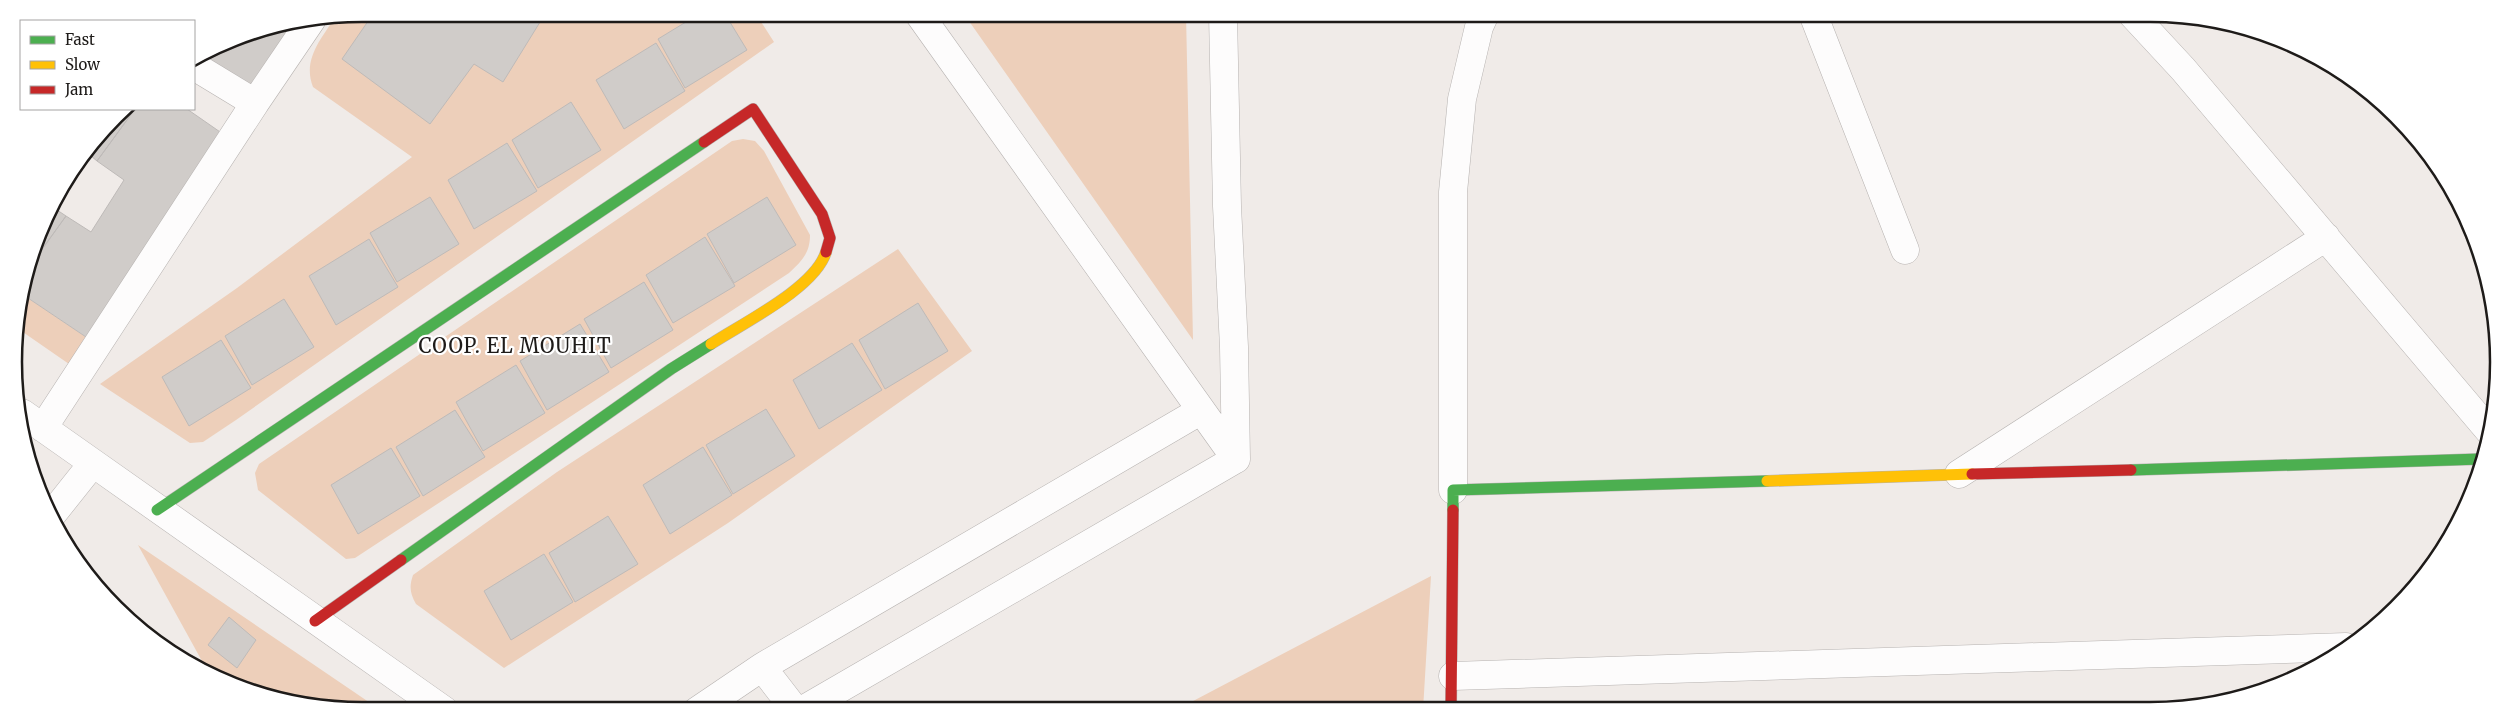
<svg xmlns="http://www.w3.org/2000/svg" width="2512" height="725" viewBox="0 0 2512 725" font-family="Merriweather,serif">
<rect width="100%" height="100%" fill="#f0ebe8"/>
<path fill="#edcfba" d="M 363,14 L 756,14 L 774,42 L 236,420 L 203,442 L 190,443 L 100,384 L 237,288 L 412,157 L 313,87 C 302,59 322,38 336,16 Z
M 964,14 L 1186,14 L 1193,340 Z
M 743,139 L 755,141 L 764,151 L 810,235 C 810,253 802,261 789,273 L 355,558 L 346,559 L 258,490 L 255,473 L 259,464 L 732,141 Z
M 898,249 L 972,351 L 728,523 L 504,668 L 416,604 C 410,593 409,587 413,575 L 557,472 Z
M 22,294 L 89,339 L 69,364 L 17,328 Z
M 138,545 L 382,711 L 295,705 L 208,672 Z
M 1431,576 L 1423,710 L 1176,710 Z"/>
<path fill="#d0ccc9" stroke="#bebab8" d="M 373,14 L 545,14 L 503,82 L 474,64 L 430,124 L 342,59 Z
M 699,14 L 725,14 L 747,50 L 685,88 L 658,39 Z
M 295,20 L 252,89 L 201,58 L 229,40 Z
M 656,43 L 685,91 L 624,129 L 596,80 Z
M 571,102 L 601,150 L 538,188 L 512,140 Z
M 125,109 L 135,109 L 97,161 L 85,151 Z
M 135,109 L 187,109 L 223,134 L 89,339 L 22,294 L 26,272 L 66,216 L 91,232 L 124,180 L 97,161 Z
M 507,143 L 537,191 L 474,229 L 448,180 Z
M 430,197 L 459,244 L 397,282 L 370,233 Z
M 767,197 L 796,245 L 734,283 L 707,234 Z
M 51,206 L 66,216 L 27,270 L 50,208 Z
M 705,237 L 735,286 L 673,323 L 646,275 Z
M 369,239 L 398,287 L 336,325 L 309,276 Z
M 644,282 L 673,330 L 611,368 L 584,319 Z
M 284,299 L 314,347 L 252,385 L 225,336 Z
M 918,303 L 948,351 L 885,389 L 859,340 Z
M 580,324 L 609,372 L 547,410 L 520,361 Z
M 221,340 L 251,388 L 189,426 L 162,377 Z
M 852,343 L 882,390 L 819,429 L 793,380 Z
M 516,365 L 545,413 L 483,451 L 456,402 Z
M 766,409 L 795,456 L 733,494 L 706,445 Z
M 455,410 L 485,457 L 423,496 L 396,447 Z
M 703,447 L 732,495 L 670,534 L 643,485 Z
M 391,448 L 420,496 L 358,534 L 331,485 Z
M 608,516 L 638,564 L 575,602 L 549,553 Z
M 544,554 L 573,602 L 511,640 L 484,591 Z
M 229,617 L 256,640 L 237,668 L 208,645 Z"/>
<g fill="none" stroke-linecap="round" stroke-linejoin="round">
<defs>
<path id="street" d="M 919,14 L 1236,459
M 1223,14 L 1227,206 L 1234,347 L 1236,459
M 1813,14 L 1905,250
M 2132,14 L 2183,69 L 2491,433
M 255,103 L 312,19
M 22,413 L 93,463
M 43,428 L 255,103 L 194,66
M 1959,474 L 2326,237
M 1453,490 L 1453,192 L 1462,99 L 1479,27 L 1485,14
M 50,517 L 93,463 L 445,711
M 762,667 L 796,711
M 1453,676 L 2346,647
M 697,711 L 762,667 L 1200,411
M 801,711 L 1236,459"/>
<path id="fast" d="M 2131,470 L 2481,459
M 157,510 L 704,142
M 1453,510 L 1453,490 L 1767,481
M 401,560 L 671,369 L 711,344"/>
<path id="slow" d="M 711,344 C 743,323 815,288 826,252
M 1767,481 L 1972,474"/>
<path id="jam" d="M 704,142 L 753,109 L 822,214 L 830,238 L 826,252
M 1972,474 L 2131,470
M 315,621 L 401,560
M 1451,709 L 1453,510"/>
</defs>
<use href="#street" stroke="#b6b2b0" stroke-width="29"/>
<use href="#fast" stroke="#b6b2b0" stroke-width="12"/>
<use href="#slow" stroke="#b6b2b0" stroke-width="12"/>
<use href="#jam" stroke="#b6b2b0" stroke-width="12"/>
<use href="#street" stroke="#fdfcfc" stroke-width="28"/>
<use href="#fast" stroke="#4caf50" stroke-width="11"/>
<use href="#slow" stroke="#ffc107" stroke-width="11"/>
<use href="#jam" stroke="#c62828" stroke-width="11"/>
</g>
<g text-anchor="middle" stroke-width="4.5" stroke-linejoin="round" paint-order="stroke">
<g font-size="20" letter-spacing="1" fill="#1e1b19" stroke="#fff">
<text x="515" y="353">COOP. EL MOUHIT</text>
</g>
</g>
<path d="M0 0H2512V725H0ZM362 22H2150A340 340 0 0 1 2490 362V362A340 340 0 0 1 2150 702H362A340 340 0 0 1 22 362V362A340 340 0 0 1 362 22Z" fill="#fff" fill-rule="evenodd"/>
<path fill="none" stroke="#1e1b19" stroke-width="2.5" d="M362 22H2150A340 340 0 0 1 2490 362V362A340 340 0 0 1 2150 702H362A340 340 0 0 1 22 362V362A340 340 0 0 1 362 22Z"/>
<rect x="20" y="20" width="175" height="90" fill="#ffffff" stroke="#a5a4a3"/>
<rect x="30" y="36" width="25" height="8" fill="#4caf50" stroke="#a5a4a3"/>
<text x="65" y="45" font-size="15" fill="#1e1b19">Fast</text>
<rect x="30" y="61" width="25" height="8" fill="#ffc107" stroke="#a5a4a3"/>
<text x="65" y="70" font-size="15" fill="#1e1b19">Slow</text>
<rect x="30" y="86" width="25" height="8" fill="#c62828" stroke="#a5a4a3"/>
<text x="65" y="95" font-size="15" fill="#1e1b19">Jam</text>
</svg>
